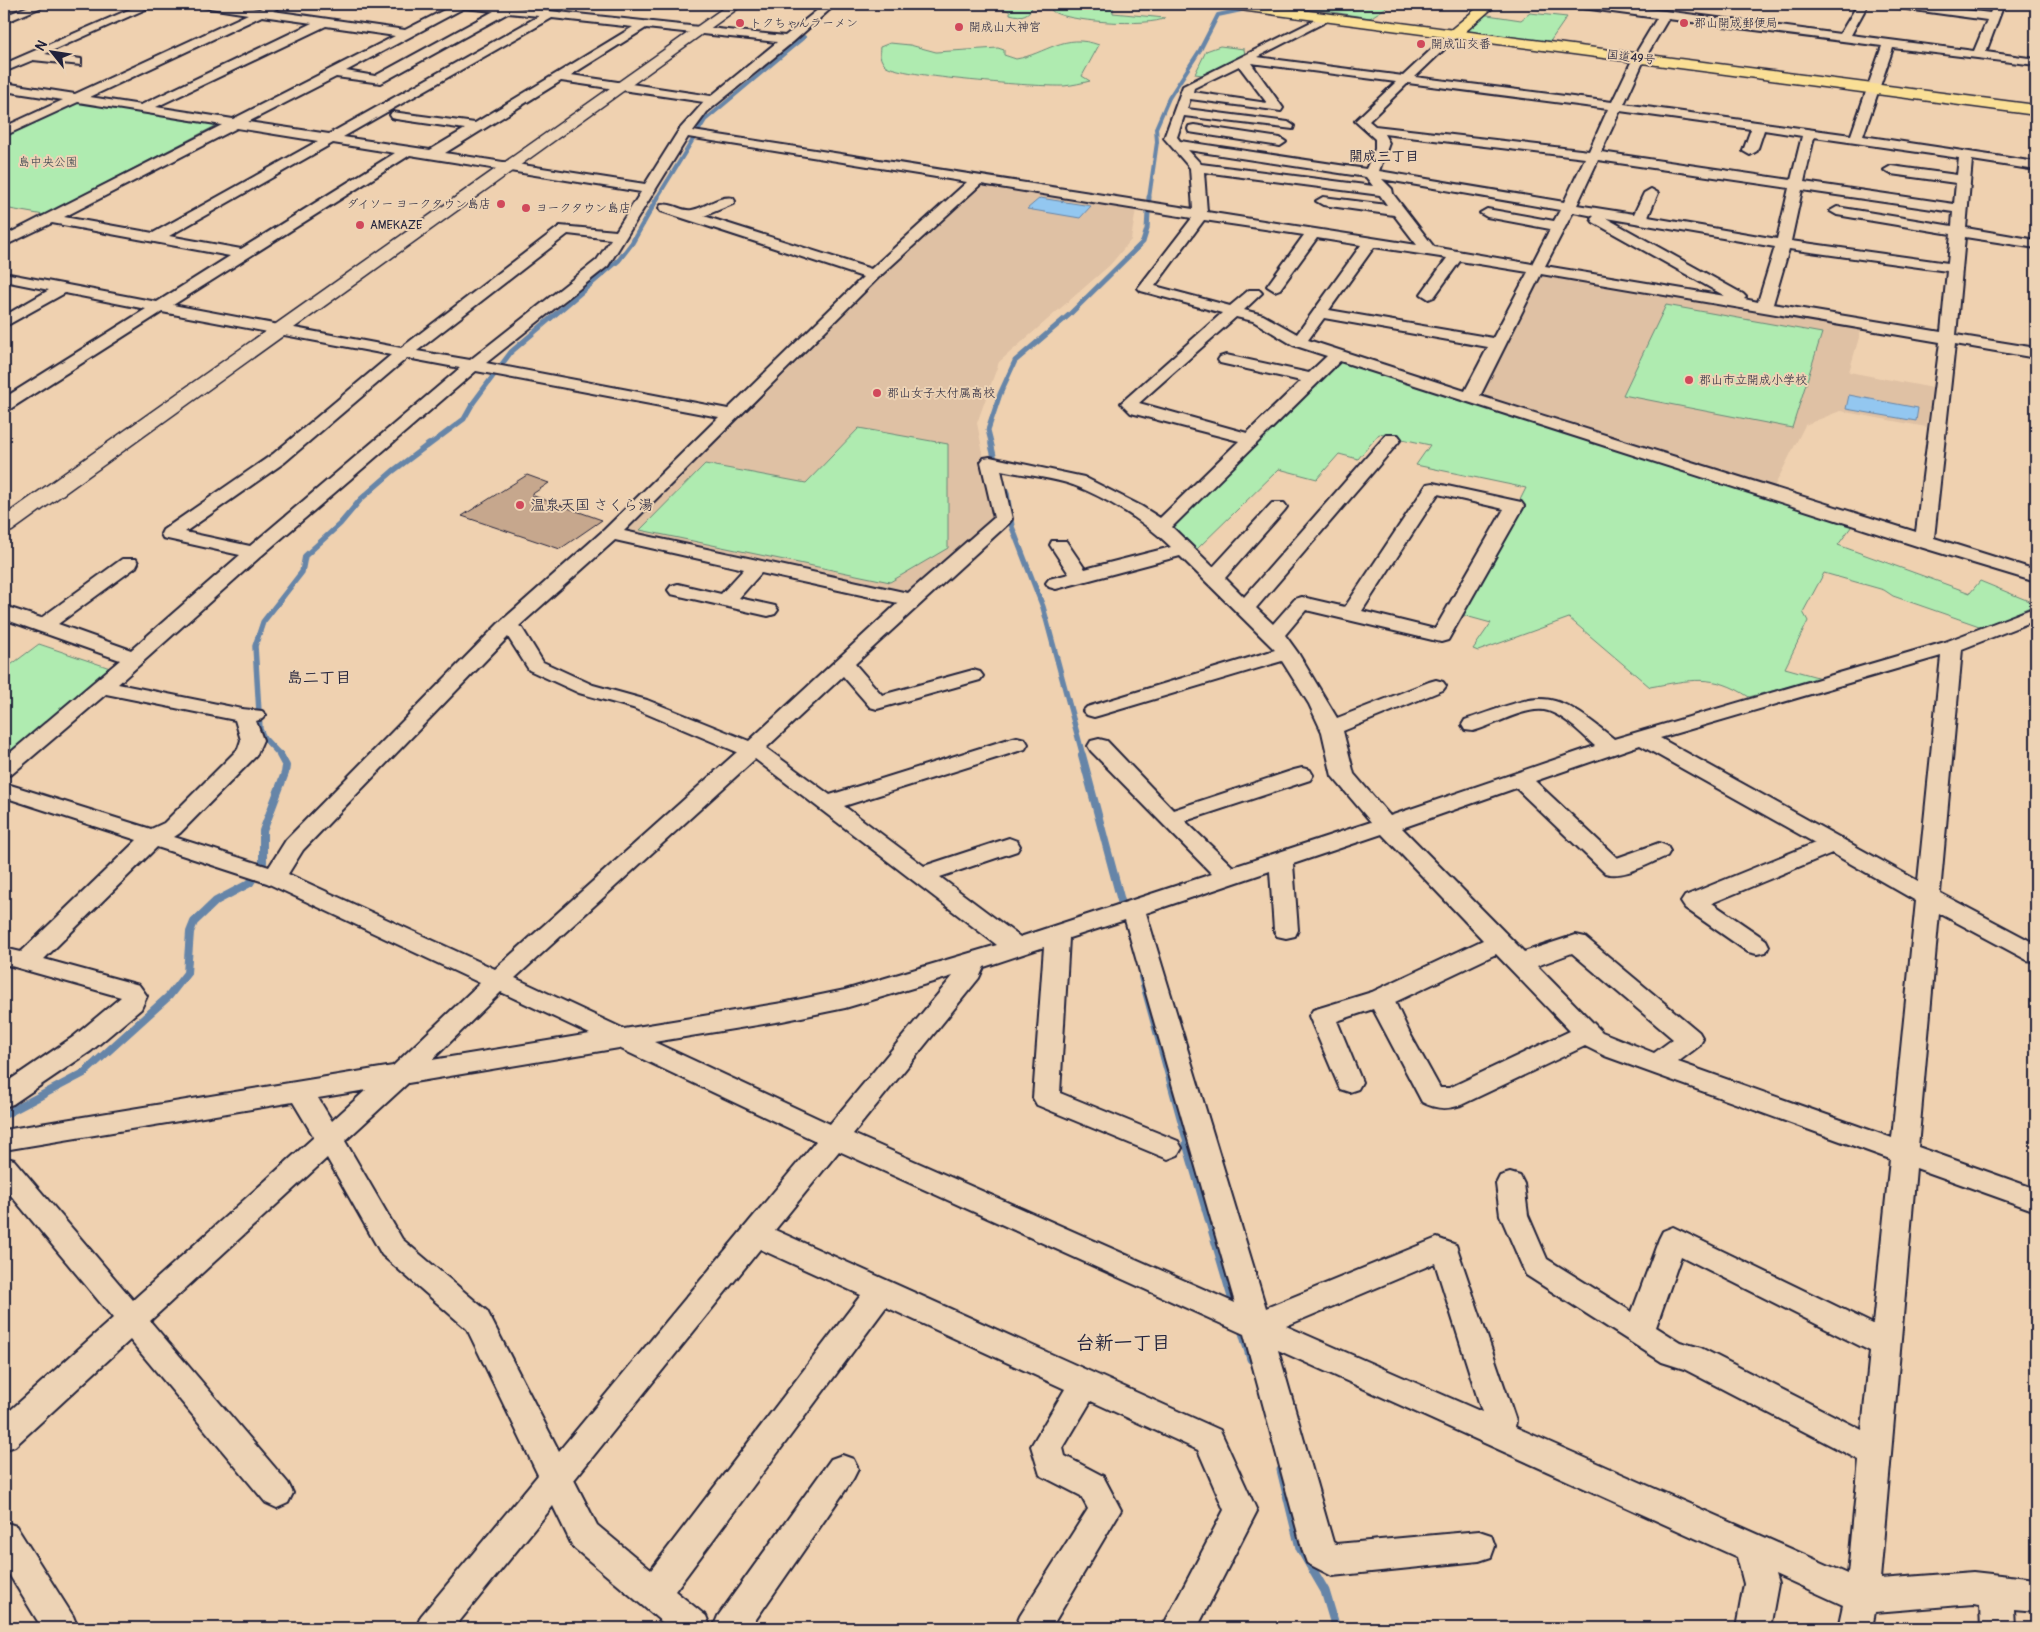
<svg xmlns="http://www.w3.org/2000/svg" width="2040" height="1632" viewBox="0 0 2040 1632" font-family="Pangolin,'Klee One',sans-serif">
<rect width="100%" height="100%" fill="#efd1b0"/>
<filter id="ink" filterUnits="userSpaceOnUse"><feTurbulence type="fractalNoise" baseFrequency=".02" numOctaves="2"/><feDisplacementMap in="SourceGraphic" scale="10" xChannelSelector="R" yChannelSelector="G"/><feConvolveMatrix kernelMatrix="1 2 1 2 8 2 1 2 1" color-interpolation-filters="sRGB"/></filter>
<g filter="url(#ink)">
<path fill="#dfc1a4" d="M 977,184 L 1136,209 L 1131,240 L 1110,265 L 999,362 L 977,423 L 996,519 L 909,596 L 623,532 Z
M 1543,272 L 1862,327 L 1849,372 L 1933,388 L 1926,427 L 1840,411 L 1805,425 L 1773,489 L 1480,396 Z"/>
<path fill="#afebb0" stroke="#688676" d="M 970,4 L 1034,4 C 1029,15 1023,18 1010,14 L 1010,12 C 998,3 982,10 970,4 Z
M 1053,4 L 1117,4 L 1113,8 L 1113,13 L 1165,18 C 1151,27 1061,22 1051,10 Z
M 1281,4 L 1441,4 L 1436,9 L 1390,5 L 1370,18 Z
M 1530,13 L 1567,17 L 1549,43 L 1471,33 L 1464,31 L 1481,14 L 1521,20 Z
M 890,43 L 910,45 L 936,52 L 998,48 L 1004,50 L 1004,55 L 1016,59 C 1046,54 1064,32 1099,45 L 1082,76 L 1090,81 C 1082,83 1073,85 1064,86 C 1040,87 899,77 885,65 C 880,60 879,53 880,47 Z
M 1220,46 L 1244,49 L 1245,55 L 1202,75 L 1195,74 L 1206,51 Z
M 74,101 L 219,124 L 44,215 L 4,208 L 4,134 Z
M 1666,305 L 1822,333 L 1792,428 L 1623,395 Z
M 1338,360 L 1854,523 L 1838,545 L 1970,593 L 1980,581 L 2036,604 L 1985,628 L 1893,596 L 1884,590 L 1824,573 L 1803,612 L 1808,621 L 1785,668 L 1821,678 L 1749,697 C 1713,673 1690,680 1650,687 L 1569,618 L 1478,651 L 1473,649 L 1491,623 L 1462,615 L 1524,504 L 1519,502 L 1526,488 L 1416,465 L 1430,445 L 1379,434 L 1358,459 L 1339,454 L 1317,479 L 1279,469 L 1196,550 L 1168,525 Z
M 859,428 L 948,444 L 948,548 L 890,582 L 640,530 L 705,464 L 806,483 Z
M 39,644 L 110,668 L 4,761 L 4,670 Z"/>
<path fill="#93c7f0" stroke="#6685a8" d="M 1040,198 L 1091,206 L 1080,218 L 1027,209 Z
M 1849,395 L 1918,408 L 1916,421 L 1846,409 Z"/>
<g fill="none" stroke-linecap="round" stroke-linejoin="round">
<path stroke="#6685a8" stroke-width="4" d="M 657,198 L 705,120 L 804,37
M 1149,198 L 1157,142 L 1156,128 L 1169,98 L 1200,50 L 1218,15 L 1269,4"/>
<path stroke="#6685a8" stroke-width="5" d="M 428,446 L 464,419 L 473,403 L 511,352 L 619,260 L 632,243 L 658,197
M 992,446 L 988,430 L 1000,394 L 1015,361 L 1069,315 L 1143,242 L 1147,229 L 1149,197"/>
<path stroke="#6685a8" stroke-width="5.5" d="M 991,444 L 996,465
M 1002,482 L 1007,494 L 1012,527 L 1043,607 L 1083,756
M 281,756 L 264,738 L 260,729 L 255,646 L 263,622 L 302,572 L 305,556 L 340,524 L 361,499 L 393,471 L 429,444"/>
<path stroke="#6685a8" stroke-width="8" d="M 1082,755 L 1124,912
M 1142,977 L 1188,1145
M 4,1115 L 84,1073 L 169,996 L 187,973 L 190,932 L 194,922 L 216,901 L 250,883 L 263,863 L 263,831 L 285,773 L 286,766 L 280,755"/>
<path stroke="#6685a8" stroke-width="9" d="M 1187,1144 L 1236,1311
M 1241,1326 L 1251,1359
M 1281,1470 L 1300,1548 L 1325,1591 L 1336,1628"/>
</g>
<path fill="#c6a78d" stroke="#22223b" d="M 527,475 L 549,483 L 531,495 L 602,520 L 560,549 L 462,516 Z"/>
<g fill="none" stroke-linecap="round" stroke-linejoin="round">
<defs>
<path id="minor" d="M 34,4 L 49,4 L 4,23 L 4,16 Z
M 142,4 L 157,4 L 45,54 L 81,59 L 81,65 L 33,60 L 4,72 L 4,64 Z
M 198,4 L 224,4 L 259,9 L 271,4 L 284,4 L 273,11 L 405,30 L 452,6 L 451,4 L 484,4 L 785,36 L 825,4 L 836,4 L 793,42 L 707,112 L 693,131 L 1193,209 L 1190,168 L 1164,138 L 1183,86 L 1321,17 L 1329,17 L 1331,19 L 1257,57 L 1403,76 L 1449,33 L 1457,33 L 1457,37 L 1415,77 L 1612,102 L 1633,58 L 1657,18 L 1575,7 L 1570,4 L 1599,4 L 1665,11 L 1840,34 L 1858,4 L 1868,4 L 1851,35 L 1974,51 L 1987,20 L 1892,7 L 1886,4 L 1916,4 L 1990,13 L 1994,4 L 2004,4 L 1986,52 L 2036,59 L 2036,65 L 1893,48 L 1863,136 L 2036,162 L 2036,170 L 1972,160 L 1966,228 L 2036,240 L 2036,248 L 1965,237 L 1956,335 L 2036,348 L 2036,358 L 1955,344 L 1934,538 L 2036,570 L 2036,582 L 1917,546 L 1340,361 L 1172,527 L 1213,567 L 1272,503 L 1284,503 L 1287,507 L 1284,511 L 1225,578 L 1244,597 L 1386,435 L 1398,435 L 1401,439 L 1398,443 L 1256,608 L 1273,624 L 1295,599 L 1302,597 L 1345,607 L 1427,484 L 1433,483 L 1521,502 L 1524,506 L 1448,640 L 1441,642 L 1306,610 L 1285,635 L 1298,653 L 1337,718 L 1429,682 L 1436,680 L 1443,682 L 1446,686 L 1443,690 L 1343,731 L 1354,774 L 1390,816 L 1595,746 C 1582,734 1562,713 1544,710 C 1524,707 1493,726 1473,731 L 1465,730 L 1462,725 L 1465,720 C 1543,694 1547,684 1614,739 L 1945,642 L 2036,607 L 2036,620 L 1962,649 L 1940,893 L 2036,944 L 2036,962 L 2027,960 L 1939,913 L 1918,1147 L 2036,1189 L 2036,1211 L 1916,1168 L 1880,1579 L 1973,1572 L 2036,1579 L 2036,1611 L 2014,1609 L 2015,1628 L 1981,1628 L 1980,1605 L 1973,1604 L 1875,1612 L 1872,1628 L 1838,1628 L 1843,1605 L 1775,1574 L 1778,1584 L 1770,1628 L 1736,1628 L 1744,1584 L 1737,1557 L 1278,1350 L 1333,1542 L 1336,1544 L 1479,1531 L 1491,1535 L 1495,1546 L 1491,1557 L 1479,1561 L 1332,1576 L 1307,1563 L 1303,1552 L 1244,1334 L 839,1151 L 775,1230 L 1220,1430 L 1257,1511 L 1197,1628 L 1162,1628 L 1224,1510 L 1198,1450 L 1091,1401 L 1063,1448 L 1065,1456 L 1103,1476 L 1121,1510 L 1051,1628 L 1015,1628 L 1020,1616 L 1088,1509 L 1081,1496 L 1040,1475 L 1031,1446 L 1065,1389 L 886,1307 L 675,1591 L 706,1616 L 711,1628 L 669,1628 L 573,1547 L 553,1506 L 454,1628 L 416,1628 L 421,1616 L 538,1475 L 467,1329 L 382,1255 L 327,1158 L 150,1321 L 288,1483 L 293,1493 L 288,1503 L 277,1508 L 266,1503 L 130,1340 L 15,1446 L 4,1450 L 4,1416 L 113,1318 L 4,1187 L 4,1157 L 14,1160 L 133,1300 L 314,1137 L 293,1102 L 4,1150 L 4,1130 L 393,1066 L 480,983 L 267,883 L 157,847 L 44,959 L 139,985 L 147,996 L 141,1009 L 91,1051 L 13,1104 L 4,1107 L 4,1084 L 73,1037 L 121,997 L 4,964 L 4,948 L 21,952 L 137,840 L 4,797 L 4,783 L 151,829 L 164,823 L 238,749 L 241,740 L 235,720 L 106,694 L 12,774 L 4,776 L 4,758 L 120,660 L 4,619 L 4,606 L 41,618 L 122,559 L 136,559 L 138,563 L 136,567 L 58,624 L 131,650 L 240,555 L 163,538 L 161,534 L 163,530 L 273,454 L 391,355 L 162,312 L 10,409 L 4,410 L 4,398 L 146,309 L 65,293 L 4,327 L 4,316 L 49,290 L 4,281 L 4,273 L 157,302 L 230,256 L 52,223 L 4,246 L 4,236 L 222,125 L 78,102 L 4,136 L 4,127 L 63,100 L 4,91 L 4,83 L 75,94 L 248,14 L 203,7 ZM 464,8 L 494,11 L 375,76 L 346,71 ZM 508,13 L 539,16 L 329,134 L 248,122 L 336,77 L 381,83 ZM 262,16 L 312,23 L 141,105 L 90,97 ZM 552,18 L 633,27 L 475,123 L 392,112 L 390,115 L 392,118 L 396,119 L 465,129 L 430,150 L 343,137 ZM 1668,19 L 1882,46 L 1851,135 L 1624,104 L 1645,58 ZM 326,26 L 395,36 L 233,119 L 156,107 ZM 646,28 L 777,42 L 711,96 L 571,75 ZM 1251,63 L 1396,82 L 1355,121 L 1375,139 L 1375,149 L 1366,169 L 1180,141 L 1177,137 L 1184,116 L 1293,129 L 1294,126 L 1288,122 L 1187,109 L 1190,99 L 1281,111 L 1283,108 ZM 1239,66 L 1267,103 L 1193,92 L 1194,88 ZM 561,81 L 704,102 L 679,130 L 645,184 L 445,153 ZM 1408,83 L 1608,109 L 1589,151 L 1375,126 L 1369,121 ZM 1620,111 L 1751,129 L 1743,151 L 1750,155 L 1757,151 L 1764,130 L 1802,136 L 1791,180 L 1601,152 ZM 237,128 L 318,141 L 153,233 L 64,217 ZM 1384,134 L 1585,158 L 1564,202 L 1379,171 L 1389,143 ZM 688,137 L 967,182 L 871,269 L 704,216 L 733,204 L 735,201 L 733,198 C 719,195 705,208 692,210 C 682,212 672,202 661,205 L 659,208 L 661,211 L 863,277 L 728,409 L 486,363 L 608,266 ZM 1814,137 L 1959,158 L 1957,175 L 1891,166 L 1884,170 L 1891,174 L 1956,183 L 1954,204 L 1804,182 ZM 333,143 L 395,153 L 241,249 L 169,236 ZM 1188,150 L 1366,177 L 1373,186 L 1201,164 ZM 410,155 L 641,192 L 616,231 L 560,226 L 401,348 L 173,305 ZM 1598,160 L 1789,188 L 1777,239 L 1648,217 L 1658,193 L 1651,189 L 1644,193 L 1634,214 L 1577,205 ZM 1204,172 L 1380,195 L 1387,205 L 1323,197 L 1316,201 L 1323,205 L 1394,215 L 1417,245 L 1207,212 ZM 1382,179 L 1560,210 L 1554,221 L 1487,209 L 1480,213 L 1487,217 L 1550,229 L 1532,264 L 1434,247 L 1393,194 L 1392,189 ZM 981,184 L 1192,218 L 1138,288 L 1141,291 L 1222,313 L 1121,403 L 1131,413 L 1239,441 L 1160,518 L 1141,506 L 1084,477 L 990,457 L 984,458 L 981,462 L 994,518 L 908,593 L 624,531 L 878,278 ZM 1802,190 L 1953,212 L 1952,226 L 1837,207 L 1830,211 L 1837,215 L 1951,234 L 1948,263 L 1791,241 ZM 1573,212 L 1594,216 L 1591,219 L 1593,222 L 1725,296 L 1545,266 ZM 1606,218 L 1775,247 L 1758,302 L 1744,299 L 1746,297 L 1743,294 ZM 1204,220 L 1304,235 L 1267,286 L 1275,291 L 1280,289 L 1317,238 L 1361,245 L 1297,334 L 1263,315 L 1244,310 L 1262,293 L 1259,290 L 1249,290 L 1230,306 L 1155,286 ZM 568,234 L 611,239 L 597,260 L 470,360 L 417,351 ZM 1374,247 L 1447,258 L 1421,294 L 1429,299 L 1434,297 L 1460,261 L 1528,272 L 1493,338 L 1329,310 ZM 1789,249 L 1947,271 L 1941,332 L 1773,304 ZM 1541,274 L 1940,342 L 1916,532 L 1480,396 ZM 1236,317 L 1253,321 L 1293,345 L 1327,356 L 1309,373 L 1226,355 L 1220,357 L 1218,360 L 1220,363 L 1301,381 L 1247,433 L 1139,403 ZM 1324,318 L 1488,347 L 1465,391 L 1308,340 ZM 407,358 L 460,368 L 250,546 L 185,532 L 285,462 ZM 476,371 L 719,417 L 604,530 L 498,624 L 286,840 L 269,867 L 174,837 L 180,833 L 256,756 L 263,740 L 256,721 L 262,719 L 266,715 L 262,711 L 242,709 L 118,684 L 261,556 ZM 1001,470 C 1024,475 1050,477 1073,485 C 1105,497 1146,522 1171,547 L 1085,569 L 1066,541 L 1052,541 L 1050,545 L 1069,574 L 1049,579 L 1046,583 L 1049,587 L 1056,589 L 1180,556 L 1275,650 L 1087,707 L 1083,711 L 1087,715 L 1094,717 L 1101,715 L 1282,661 L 1309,704 L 1322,732 L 1332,776 L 1371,822 L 1233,867 L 1185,821 L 1310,780 L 1313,775 L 1310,770 L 1302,768 L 1294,770 L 1173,810 L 1107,741 L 1099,739 L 1091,741 L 1088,746 L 1091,751 L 1212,874 L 1020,937 L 940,877 L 1017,851 L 1020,846 L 1017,841 L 1009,838 L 924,866 L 844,806 L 1025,749 L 1028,744 L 1025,739 L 1017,737 L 1009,739 L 830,795 L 766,748 L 843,676 L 870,707 L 877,709 L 980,680 L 983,676 L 980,672 L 973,670 L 882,695 L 855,664 L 1009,523 L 1012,519 ZM 1438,494 L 1504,509 L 1435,629 L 1362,611 ZM 615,540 L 744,569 L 721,594 L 678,584 L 671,586 L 668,590 L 671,594 L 768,616 L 775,614 L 778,610 L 775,606 L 739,598 L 761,573 L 898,603 L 749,741 L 647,700 L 593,685 L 543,662 L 522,628 L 519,626 ZM 508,637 L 529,670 L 579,693 L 633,708 L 737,752 L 495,969 L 288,874 L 303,850 ZM 1941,656 L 1918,881 L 1660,738 ZM 1640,745 L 1815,843 L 1685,896 L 1681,902 L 1685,908 L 1748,952 L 1757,954 L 1766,952 L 1769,946 L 1766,940 L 1712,903 L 1832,853 L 1916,901 L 1892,1138 L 1678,1062 L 1699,1046 L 1703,1039 L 1699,1032 L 1585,937 L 1576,935 L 1524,952 L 1402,828 L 1516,788 L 1605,873 C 1624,879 1649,863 1667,856 L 1670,851 L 1667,846 L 1659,843 L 1617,858 L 1535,781 ZM 755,759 L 997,945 L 845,990 L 782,1003 L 624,1029 L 515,978 ZM 1382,834 L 1483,940 L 1372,992 L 1313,1010 L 1309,1016 L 1340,1089 L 1349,1092 L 1358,1089 L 1362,1082 L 1337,1021 L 1373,1009 L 1422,1102 C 1435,1109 1447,1110 1461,1105 L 1585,1046 L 1605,1056 L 1890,1159 L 1873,1324 L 1673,1227 L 1663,1231 L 1659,1239 L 1632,1312 L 1547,1259 L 1528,1215 L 1524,1184 L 1520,1176 L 1510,1173 L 1500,1176 L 1496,1184 L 1500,1215 L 1526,1275 L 1662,1362 L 1684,1369 L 1859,1460 L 1848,1574 L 1515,1427 L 1516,1421 L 1456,1245 L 1437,1238 L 1266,1308 L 1146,913 L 1270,871 L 1274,930 L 1277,936 L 1286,938 L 1295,936 L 1298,930 L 1293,864 ZM 1125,920 L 1235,1303 L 853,1134 L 979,978 L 984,967 L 1044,947 L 1033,1098 L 1037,1105 L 1158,1155 L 1168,1159 L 1178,1155 L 1182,1148 L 1178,1141 L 1060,1093 L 1069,938 ZM 1572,953 L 1673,1039 L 1654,1053 L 1602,1032 L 1537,966 ZM 1496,954 L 1570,1031 L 1449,1088 L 1440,1088 L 1409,1032 L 1395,1002 ZM 953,976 L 830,1124 L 654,1042 L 782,1021 L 845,1008 ZM 501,992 L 590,1034 L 432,1060 ZM 619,1048 L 816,1141 L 559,1451 L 487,1311 L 402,1239 L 345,1141 L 408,1083 ZM 366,1090 L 332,1121 L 318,1098 ZM 760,1249 L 861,1295 L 651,1570 L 597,1525 L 574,1480 ZM 1681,1256 L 1870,1351 L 1862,1430 L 1701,1348 L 1680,1342 L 1656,1327 ZM 1435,1263 L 1482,1412 L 1286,1326 Z
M 1194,125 L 1280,138 L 1286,142 L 1280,146 L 1189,132 L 1188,129 L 1189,126 Z
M 842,1455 L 853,1459 L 858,1469 L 853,1479 L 750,1628 L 713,1628 L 718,1616 L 831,1459 Z
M 4,1522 L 16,1526 L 73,1616 L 78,1628 L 42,1628 L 4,1566 Z"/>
<path id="tertiary" d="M 729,4 L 744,4 L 12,531 L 4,533 L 4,516 Z"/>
<path id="primary" d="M 1482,4 L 1497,4 L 1458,38 L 1448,38 L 1446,35 L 1448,32 Z"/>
<path id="trunk" d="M 1218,4 L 1254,4 L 2036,105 L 2036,115 L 1225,8 Z"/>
</defs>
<use href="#minor" stroke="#22223b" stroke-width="4"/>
<use href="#tertiary" stroke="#22223b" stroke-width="3"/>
<use href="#primary" stroke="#22223b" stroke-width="3"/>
<use href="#trunk" stroke="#22223b" stroke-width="3"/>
<use href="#minor" fill="#edd3b5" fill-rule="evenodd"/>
<use href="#tertiary" fill="#edd3b5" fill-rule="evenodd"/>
<use href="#primary" fill="#fadf96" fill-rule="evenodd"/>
<use href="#trunk" fill="#fadf96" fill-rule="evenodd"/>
</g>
</g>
<g fill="#d1495b" stroke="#edd3b5" stroke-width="2">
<circle cx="740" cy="23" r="5"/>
<circle cx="1684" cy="23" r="5"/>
<circle cx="959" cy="27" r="5"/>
<circle cx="1421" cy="44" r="5"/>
<circle cx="501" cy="204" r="5"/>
<circle cx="526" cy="208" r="5"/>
<circle cx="360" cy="225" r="5"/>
<circle cx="1689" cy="380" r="5"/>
<circle cx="877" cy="393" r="5"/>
<circle cx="520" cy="505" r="5"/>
</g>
<g text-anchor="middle" stroke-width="4" stroke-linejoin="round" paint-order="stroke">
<g font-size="12" fill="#22223b" stroke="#edd3b5" text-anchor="start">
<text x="750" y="27">トクちゃんラーメン</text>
<text x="1694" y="27">郡山開成郵便局</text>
<text x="969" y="31">開成山大神宮</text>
<text x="1431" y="48">開成山交番</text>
<text x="491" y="208" text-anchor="end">ダイソー ヨークタウン島店</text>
<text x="536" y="212">ヨークタウン島店</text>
<text x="370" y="229">AMEKAZE</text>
<text x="1699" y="384">郡山市立開成小学校</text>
<text x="887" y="397">郡山女子大付属高校</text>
</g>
<g font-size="12" fill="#22223b" stroke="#edd3b5">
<text transform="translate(1631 57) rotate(7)" y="4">国道49号</text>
</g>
<g font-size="12" fill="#37404d" stroke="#edd3b5">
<text x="48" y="166">島中央公園</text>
</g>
<g font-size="14" font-weight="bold" fill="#22223b" stroke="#edd3b5">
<text x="1384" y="161">開成三丁目</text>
</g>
<g font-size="15" fill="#22223b" stroke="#edd3b5" text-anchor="start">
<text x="530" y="510">温泉天国 さくら湯</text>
</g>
<g font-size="16" font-weight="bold" fill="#22223b" stroke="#edd3b5">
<text x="319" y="683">島二丁目</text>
</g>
<g font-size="19" font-weight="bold" fill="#22223b" stroke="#edd3b5">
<text x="1123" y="1349">台新一丁目</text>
</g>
</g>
<rect width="2040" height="1632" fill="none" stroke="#edd3b5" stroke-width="20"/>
<rect x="10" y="10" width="2020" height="1612" fill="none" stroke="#22223b" stroke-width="2" filter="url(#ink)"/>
<g transform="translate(52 52) rotate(300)" stroke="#edd3b5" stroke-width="4" paint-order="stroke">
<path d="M0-4L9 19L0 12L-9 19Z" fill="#22223b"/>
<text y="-8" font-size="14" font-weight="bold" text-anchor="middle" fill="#22223b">N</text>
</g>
</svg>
